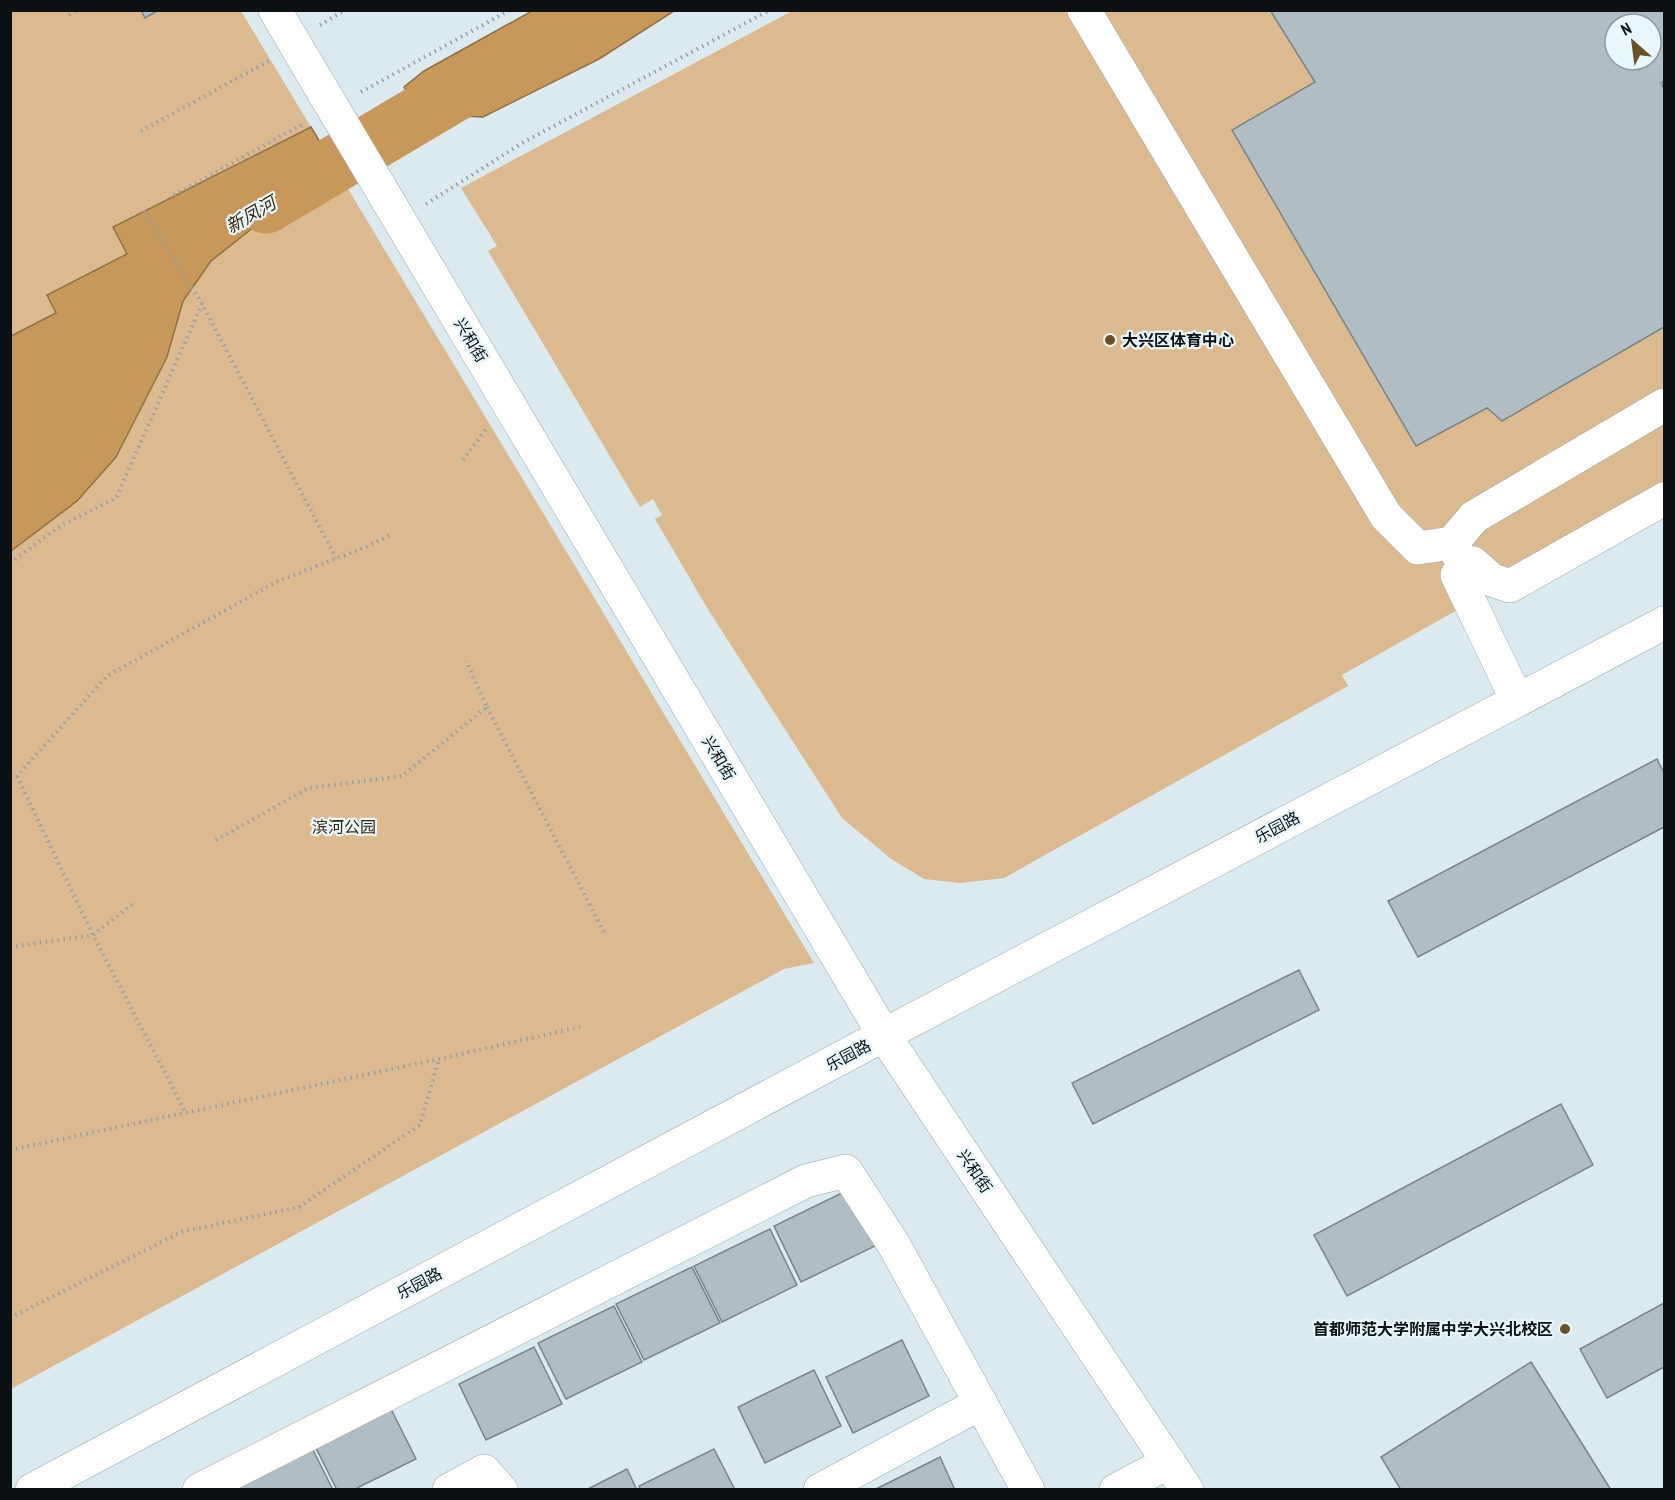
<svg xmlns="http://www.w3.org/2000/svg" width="1675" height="1500" viewBox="0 0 1675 1500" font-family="'PT Sans Narrow','Noto Sans SC',sans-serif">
<rect width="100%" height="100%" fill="#dbeaef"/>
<path fill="#dcba90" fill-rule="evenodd" d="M 10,11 L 241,11 L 814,963 L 784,969 L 11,1389 Z
M 792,11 L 1664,11 L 1664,493 L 1342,675 L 1348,686 L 1004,878 L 960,883 L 924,879 L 890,858 L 842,818 L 709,611 L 655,519 L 662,515 L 653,499 L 640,507 L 488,251 L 497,246 L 461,188 ZM 1615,24 L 1651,24 L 1651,60 L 1615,60 Z"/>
<path fill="#c89859" stroke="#907044" stroke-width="1.5" d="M 532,11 L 674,11 L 599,59 L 483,117 L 436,115 L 416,108 L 404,87 L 424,71 Z
M 311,127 L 342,179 L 260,222 L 211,261 L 183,301 L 167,357 L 116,457 L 77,501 L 11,551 L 11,336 L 56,313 L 47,295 L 127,254 L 113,227 Z"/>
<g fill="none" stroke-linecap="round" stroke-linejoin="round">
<path stroke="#c89859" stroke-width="57" d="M 266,205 L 524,52 L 599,10"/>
</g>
<path fill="#b0bec3" stroke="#778589" stroke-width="1.5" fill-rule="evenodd" d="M 141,10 L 159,10 L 145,18 Z
M 1270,10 L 1664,10 L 1664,81 L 1661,83 L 1664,89 L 1664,327 L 1502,421 L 1487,408 L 1416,446 L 1232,130 L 1315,82 ZM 1615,24 L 1651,24 L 1651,60 L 1615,60 Z
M 1657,759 L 1664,773 L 1664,827 L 1418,957 L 1388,901 Z
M 1299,970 L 1319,1010 L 1093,1124 L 1072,1083 Z
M 1561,1104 L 1593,1165 L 1347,1296 L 1314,1235 Z
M 850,1189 L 877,1245 L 801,1282 L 774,1226 Z
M 770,1229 L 797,1285 L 722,1322 L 694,1266 Z
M 692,1267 L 720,1323 L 644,1360 L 616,1304 Z
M 1664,1303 L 1664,1367 L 1607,1398 L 1580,1349 Z
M 614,1306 L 642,1362 L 566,1399 L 538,1343 Z
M 902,1340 L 929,1396 L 853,1433 L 826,1377 Z
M 534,1347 L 562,1404 L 486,1440 L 459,1384 Z
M 1531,1362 L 1611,1490 L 1401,1490 L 1381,1457 Z
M 814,1370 L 841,1426 L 765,1463 L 738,1407 Z
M 388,1403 L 416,1459 L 353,1490 L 337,1490 L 312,1440 Z
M 309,1442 L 333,1490 L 239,1490 L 233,1478 Z
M 714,1449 L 735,1490 L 641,1490 L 639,1486 Z
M 940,1457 L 955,1490 L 874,1490 Z
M 627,1469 L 637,1490 L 586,1490 Z"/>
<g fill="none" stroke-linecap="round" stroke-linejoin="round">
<defs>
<path id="minor" d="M 275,10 L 305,61
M 1084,10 L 1386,516 L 1418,548 L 1452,543
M 391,206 L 884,1035 L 1187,1490
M 1462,562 L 1452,543 L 1474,517 L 1664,405
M 1517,700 L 1457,575 L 1473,563 L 1492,580 L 1510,586 L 1664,499
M 32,1490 L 884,1035 L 1664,623
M 199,1490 L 806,1181 L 846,1171 L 894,1245 L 1028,1490
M 449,1490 L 484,1471 L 501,1490
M 820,1490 L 981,1403
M 1116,1490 L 1169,1462"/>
</defs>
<use href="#minor" stroke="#98a6aa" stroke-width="34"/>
<path stroke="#949fa3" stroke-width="4" stroke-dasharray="1.5 4.5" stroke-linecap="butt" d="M 69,15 L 77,10
M 320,25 L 345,10
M 361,92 L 510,10
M 141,131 L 269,61
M 174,195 L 305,123
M 426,204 L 524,142 L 770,10
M 144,211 L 202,304 L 336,558
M 463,460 L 486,429
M 10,563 L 62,525 L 116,498 L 202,304
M 487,707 L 606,936
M 17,776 L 93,935 L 186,1113
M 10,778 L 17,776 L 107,676 L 278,581 L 366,547 L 390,535
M 216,840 L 309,788 L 402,776 L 487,707 L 466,661
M 10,947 L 93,935 L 135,902
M 10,1150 L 439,1059 L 580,1027
M 10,1318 L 181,1232 L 299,1207 L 420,1125 L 439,1059"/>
<use href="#minor" stroke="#fff" stroke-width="33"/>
<defs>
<path id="minor-bridge" d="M 305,61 L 391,206"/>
</defs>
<use href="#minor-bridge" stroke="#98a6aa" stroke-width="34" stroke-linecap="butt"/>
<use href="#minor-bridge" stroke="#fff" stroke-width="33"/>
</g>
<g fill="#6e4f24" stroke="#e8f7fc" stroke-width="2">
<circle cx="1110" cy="340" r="6"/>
<circle cx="1565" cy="1329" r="6"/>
</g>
<g text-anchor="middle" stroke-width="4.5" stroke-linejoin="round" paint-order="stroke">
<g font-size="16" fill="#0c1213" stroke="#e8f7fc">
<text transform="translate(471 340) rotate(59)" y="6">兴和街</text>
<text transform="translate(719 758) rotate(59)" y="6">兴和街</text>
<text transform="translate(1277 827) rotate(-28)" y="6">乐园路</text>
<text transform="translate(848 1055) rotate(-28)" y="6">乐园路</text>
<text transform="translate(975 1171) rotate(56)" y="6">兴和街</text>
<text transform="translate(419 1283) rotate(-28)" y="6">乐园路</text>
</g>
<g font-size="16" font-weight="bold" fill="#0c1213" stroke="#e8f7fc" text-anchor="start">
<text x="1122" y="346">大兴区体育中心</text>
<text x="1553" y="1335" text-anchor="end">首都师范大学附属中学大兴北校区</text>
</g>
<g font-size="16" fill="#3a2609" stroke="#e8f7fc">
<text x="344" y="833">滨河公园</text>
</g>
<g font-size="18" font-style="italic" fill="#3c270b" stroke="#e8f7fc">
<text transform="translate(251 215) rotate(-30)" y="6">新凤河</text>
</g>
</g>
<rect width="1675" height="1500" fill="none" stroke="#0c1213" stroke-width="24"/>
<g transform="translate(1633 42) rotate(332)"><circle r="28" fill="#e8f7fc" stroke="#909b9f" stroke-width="1.5"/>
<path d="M0-4.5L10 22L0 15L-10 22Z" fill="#6e4f24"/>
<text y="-9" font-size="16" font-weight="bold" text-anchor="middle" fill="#0c1213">N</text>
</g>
</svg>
